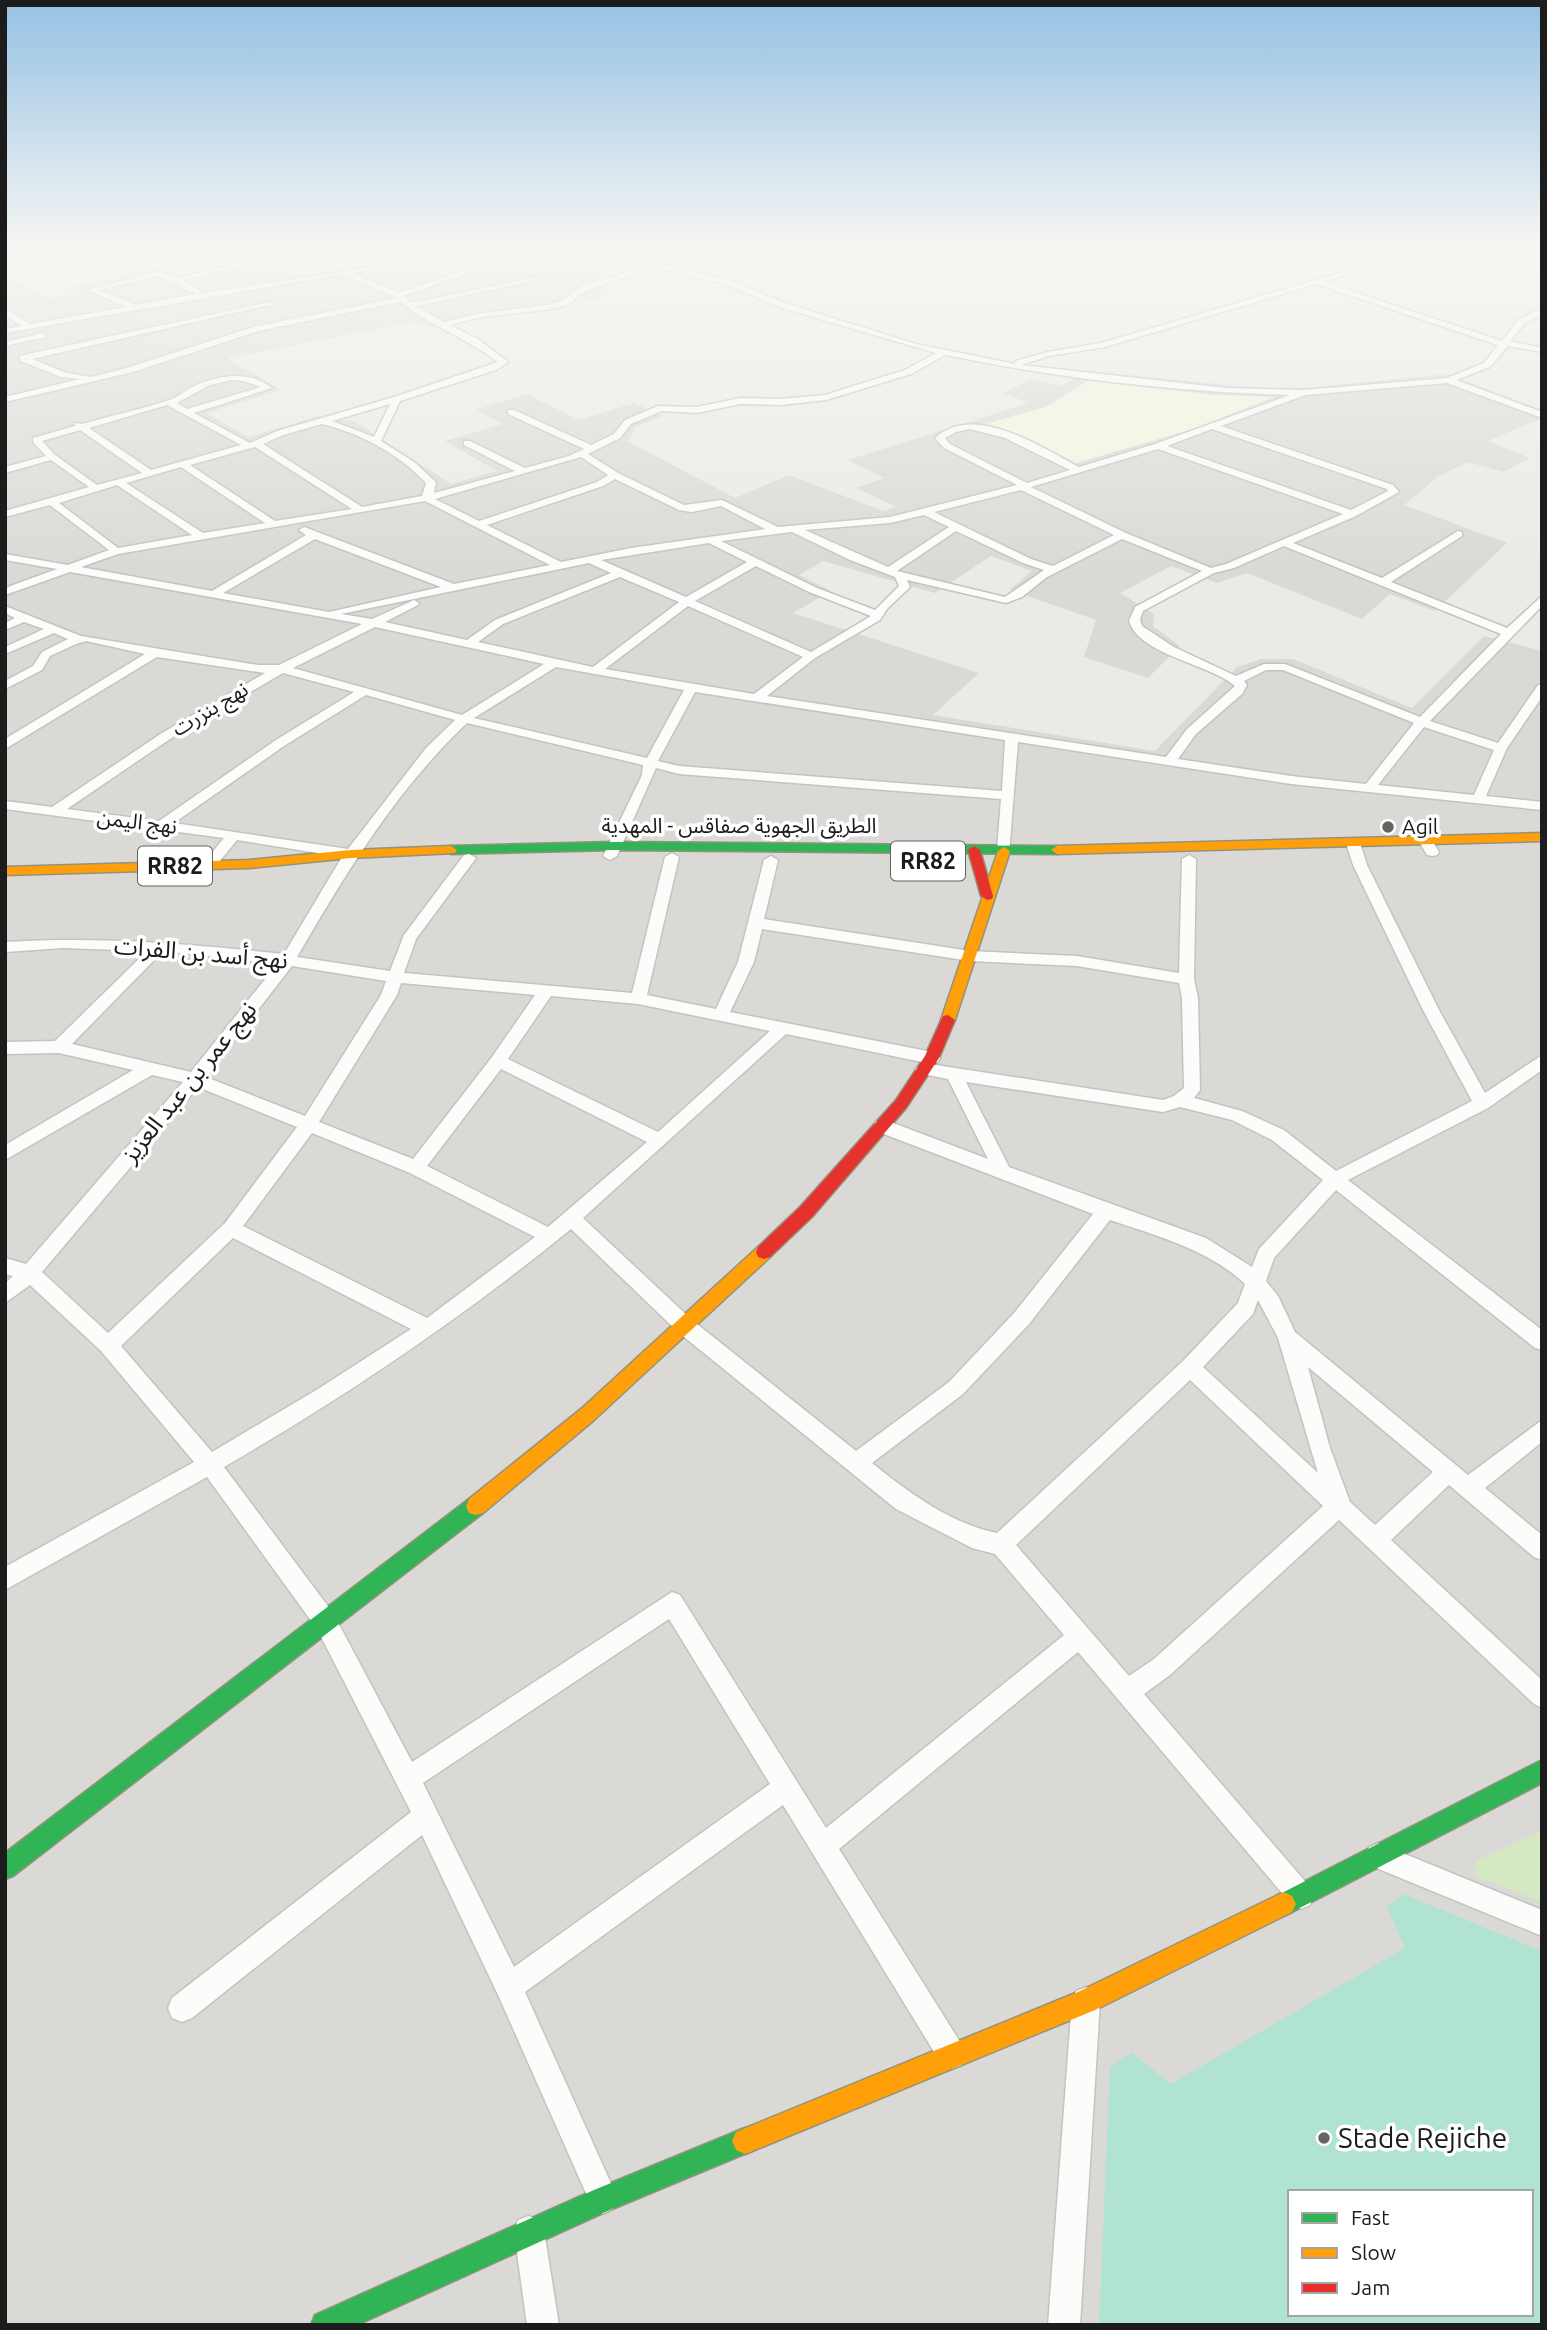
<svg xmlns="http://www.w3.org/2000/svg" width="1547" height="2330" viewBox="0 0 1547 2330" font-family="Ubuntu,'Noto Sans Arabic',sans-serif">
<rect width="100%" height="100%" fill="#ebeae5"/>
<path fill="#dad9d6" fill-rule="evenodd" d="M 527,256 L 556,269 L 583,265 L 618,282 L 601,287 L 610,295 L 534,313 L 485,317 L 437,329 L 414,322 L 227,358 L 281,390 L 206,413 L 249,437 L 318,416 L 354,421 L 451,484 L 497,471 L 445,441 L 503,424 L 476,410 L 526,394 L 579,420 L 634,403 L 662,416 L 637,426 L 627,441 L 735,498 L 789,475 L 883,511 L 897,507 L 856,488 L 884,478 L 848,460 L 1029,403 L 1003,393 L 1032,379 L 1061,386 L 1088,371 L 1250,387 L 1304,388 L 1447,374 L 1542,410 L 1542,418 L 1488,441 L 1530,458 L 1503,472 L 1468,462 L 1439,476 L 1404,505 L 1507,543 L 1435,611 L 1390,594 L 1362,619 L 1247,573 L 1217,583 L 1171,566 L 1120,593 L 1154,614 L 1153,626 L 1180,646 L 1148,678 L 1084,657 L 1096,620 L 1010,590 L 1032,571 L 991,556 L 935,593 L 823,561 L 799,575 L 831,591 L 793,613 L 979,673 L 933,715 L 1155,751 L 1237,667 L 1261,659 L 1293,659 L 1412,708 L 1484,636 L 1542,651 L 1542,2325 L 5,2325 L 5,278 L 52,298 L 77,292 L 69,287 L 154,267 L 183,274 L 260,259 L 294,276 L 384,263 L 423,273 L 457,264 L 473,267 ZM 1290,2192 L 1531,2192 L 1531,2314 L 1290,2314 Z"/>
<path fill="#f4f6de" d="M 1089,380 L 1213,395 L 1274,397 L 1196,428 L 1073,464 L 985,424 L 1046,407 Z"/>
<path fill="#d4e9c3" d="M 1542,1830 L 1542,1902 L 1477,1877 L 1475,1862 Z"/>
<path fill="#b0e3d1" fill-rule="evenodd" d="M 1403,1894 L 1542,1951 L 1542,2325 L 1099,2325 L 1110,2067 L 1132,2053 L 1171,2084 L 1405,1948 L 1387,1907 ZM 1290,2192 L 1531,2192 L 1531,2314 L 1290,2314 Z"/>
<g fill="none" stroke-linecap="round" stroke-linejoin="round">
<defs>
<path id="street" d="M 517,245 L 531,245 L 352,273 L 398,293 L 465,271 L 471,272 L 403,296 L 412,303 L 537,277 L 541,279 L 416,306 L 444,322 L 477,314 L 548,305 L 563,300 L 581,286 L 651,265 L 618,245 L 625,245 L 656,262 L 737,245 L 749,245 L 658,263 L 730,280 L 785,303 L 916,344 L 1015,364 L 1015,361 L 1048,352 L 1101,343 L 1360,267 L 1418,245 L 1426,245 L 1364,269 L 1324,282 L 1502,341 L 1519,319 L 1542,309 L 1542,314 L 1525,323 L 1510,341 L 1542,348 L 1542,352 L 1508,346 L 1490,367 L 1456,380 L 1542,412 L 1542,418 L 1447,383 L 1305,395 L 1221,426 L 1393,485 L 1399,492 L 1356,516 L 1293,543 L 1382,578 L 1458,531 L 1462,532 L 1462,536 L 1391,582 L 1507,628 L 1542,596 L 1542,606 L 1430,721 L 1498,743 L 1538,685 L 1542,684 L 1542,697 L 1507,748 L 1486,796 L 1542,802 L 1542,810 L 1291,784 L 1018,742 L 1009,854 L 1004,855 L 997,851 L 1001,799 L 679,774 L 656,768 L 617,856 L 610,860 L 603,856 L 642,775 L 643,765 L 467,723 C 396,790 346,873 297,957 L 390,971 L 404,935 L 464,855 L 469,854 L 476,858 L 416,939 L 404,973 L 632,993 L 665,857 L 672,853 L 679,857 L 647,995 L 716,1009 L 738,962 L 764,860 L 771,856 L 778,860 L 764,919 L 970,951 L 1077,956 L 1179,973 L 1182,859 L 1189,855 L 1196,859 L 1194,979 L 1198,998 L 1200,1090 L 1194,1098 L 1242,1111 L 1284,1130 L 1336,1171 L 1472,1101 L 1423,1010 L 1353,865 L 1346,843 L 1353,839 L 1360,843 L 1367,865 L 1439,1010 L 1485,1093 L 1542,1055 L 1542,1070 L 1488,1108 L 1348,1180 L 1542,1330 L 1542,1350 L 1535,1348 L 1336,1190 L 1274,1258 L 1266,1281 L 1278,1296 L 1295,1332 L 1468,1475 L 1542,1420 L 1542,1442 L 1485,1488 L 1542,1535 L 1542,1560 L 1534,1557 L 1449,1485 L 1391,1540 L 1542,1680 L 1542,1708 L 1534,1704 L 1339,1520 L 1170,1675 L 1144,1694 L 1310,1887 L 1314,1896 L 1310,1905 L 1301,1909 L 1292,1905 L 1078,1652 L 839,1849 L 962,2045 L 966,2055 L 962,2065 L 952,2069 L 942,2065 L 783,1805 L 525,1992 L 618,2199 L 613,2209 L 603,2214 L 593,2209 L 499,1997 L 422,1835 L 192,2018 L 182,2022 L 172,2018 L 168,2008 L 172,1998 L 411,1812 L 317,1629 L 207,1477 L 5,1590 L 5,1567 L 194,1462 L 101,1351 L 30,1285 L 5,1303 L 5,1283 L 13,1276 L 5,1274 L 5,1258 L 26,1264 L 183,1082 L 152,1075 L 5,1160 L 5,1145 L 133,1070 L 59,1053 L 5,1054 L 5,1042 L 55,1041 L 147,951 L 63,948 L 5,952 L 5,942 C 99,936 190,944 284,954 L 342,857 L 237,840 L 214,868 L 209,869 L 202,865 L 224,838 L 5,809 L 5,801 L 52,807 L 162,733 L 265,673 L 157,657 L 5,749 L 5,739 L 145,654 L 86,641 L 76,644 L 50,656 L 42,670 L 5,689 L 5,681 L 33,666 L 42,652 L 68,639 L 54,633 L 5,654 L 5,647 L 44,629 L 24,622 L 5,630 L 5,623 L 15,618 L 5,613 L 5,606 L 81,636 L 258,665 L 279,665 L 362,624 L 70,572 L 5,595 L 5,588 L 57,569 L 5,560 L 5,554 L 68,565 L 109,550 L 50,505 L 5,517 L 5,511 L 89,487 L 51,460 L 5,473 L 5,467 L 46,456 L 33,442 L 33,438 L 75,426 L 76,423 L 83,424 C 112,415 144,409 172,399 C 178,397 184,391 190,388 C 216,375 249,369 272,388 L 194,413 L 250,443 L 277,431 L 394,397 L 498,362 C 466,338 431,326 401,302 L 258,331 L 133,372 L 5,402 L 5,397 L 80,379 L 61,377 L 21,361 L 19,356 L 270,302 L 274,304 L 32,359 L 66,373 L 91,377 L 127,368 L 253,327 L 397,298 L 343,274 L 5,333 L 5,329 L 22,326 L 5,315 L 5,309 L 30,324 L 127,307 L 87,290 L 159,272 L 177,278 L 253,260 L 256,262 L 183,280 L 204,293 ZM 657,267 L 725,284 L 779,307 L 936,353 L 905,370 L 825,395 L 781,399 L 740,398 L 697,407 L 658,406 L 625,420 L 614,434 L 591,445 L 514,410 L 508,410 L 508,414 L 584,449 L 569,456 L 525,468 L 470,441 L 464,441 L 464,445 L 515,471 L 434,493 L 436,482 L 414,462 L 381,441 L 400,401 L 496,370 L 508,362 L 478,339 L 450,325 L 477,318 L 552,309 L 569,304 L 587,290 ZM 159,276 L 196,294 L 136,305 L 98,290 ZM 1316,284 L 1498,345 L 1484,363 L 1447,378 L 1304,390 L 1226,388 L 1021,365 L 1049,356 L 1105,347 ZM 945,355 C 1058,378 1175,392 1290,395 L 1155,444 L 1079,467 C 1040,447 975,402 935,438 L 944,448 L 1017,485 L 890,517 L 778,527 L 722,500 L 684,505 L 618,473 L 588,454 L 620,438 L 631,424 L 662,411 L 697,413 L 740,404 L 781,405 L 826,400 L 911,374 ZM 232,380 L 244,381 L 261,387 L 187,409 L 177,403 L 210,385 ZM 390,404 L 374,437 L 332,421 ZM 167,405 L 241,445 L 151,470 L 89,428 ZM 322,424 C 360,433 399,454 426,483 L 422,496 L 362,507 L 263,444 L 283,435 ZM 970,429 L 1005,438 L 1070,470 L 1027,483 L 950,444 L 945,438 L 956,432 ZM 1212,429 L 1387,489 L 1388,491 L 1351,510 L 1167,446 ZM 80,430 L 142,473 L 97,485 L 55,455 L 42,441 ZM 255,447 L 352,509 L 275,521 L 190,465 ZM 1158,449 L 1343,514 L 1226,564 L 1211,568 L 1126,533 L 1031,487 ZM 581,457 L 608,475 L 597,482 L 479,521 L 435,499 ZM 181,467 L 265,523 L 203,533 L 126,483 ZM 615,479 L 679,510 L 692,512 L 721,506 L 765,529 L 631,548 L 561,562 L 487,525 L 603,486 ZM 117,485 L 192,535 L 118,548 L 59,503 ZM 1021,490 L 1114,535 L 1053,566 L 1031,559 L 934,512 ZM 425,501 L 550,565 L 454,584 L 304,527 L 299,530 L 306,535 L 212,591 L 81,567 L 118,554 ZM 924,515 L 949,527 L 888,567 L 805,530 L 890,523 ZM 956,531 L 1023,563 L 1044,570 L 1005,597 L 897,571 ZM 792,532 L 850,560 L 895,577 L 899,586 L 875,610 L 817,588 L 721,541 ZM 315,539 L 441,587 L 329,612 L 223,593 ZM 1122,539 L 1202,571 L 1135,607 L 1129,621 C 1139,655 1210,664 1235,686 L 1187,729 L 1166,757 L 767,696 L 815,658 L 880,620 L 887,609 L 910,587 L 907,580 L 1006,603 L 1022,597 L 1047,577 ZM 709,543 L 747,562 L 686,597 L 601,560 ZM 1284,546 L 1501,634 L 1420,717 L 1285,664 L 1264,664 L 1236,676 L 1174,647 L 1142,626 L 1140,619 L 1143,611 L 1214,573 L 1234,568 ZM 589,563 L 611,573 L 495,620 L 467,640 L 385,622 L 418,605 L 419,603 L 414,600 L 372,619 L 341,614 ZM 756,566 L 809,592 L 871,616 L 811,652 L 695,601 ZM 620,577 L 679,602 L 593,667 L 478,642 L 503,624 ZM 688,606 L 803,657 L 754,694 L 605,669 ZM 375,627 L 544,664 L 462,715 L 293,668 ZM 556,667 L 684,690 L 647,758 L 474,718 ZM 1266,670 L 1283,670 L 1414,723 L 1366,784 L 1291,776 L 1178,759 L 1196,734 L 1242,694 L 1247,685 L 1244,681 ZM 283,673 L 354,692 L 276,740 L 159,821 L 67,809 L 170,739 ZM 695,692 L 1005,740 L 1002,791 L 679,766 L 658,761 ZM 366,695 L 455,720 L 426,748 L 348,849 L 174,823 L 284,746 ZM 1424,727 L 1494,750 L 1474,795 L 1378,785 ZM 762,929 L 970,961 L 1077,966 L 1179,983 L 1182,998 L 1184,1088 L 1174,1096 L 1163,1100 L 923,1063 L 915,1069 L 917,1073 L 948,1079 L 988,1159 L 888,1121 L 876,1121 L 873,1126 L 876,1131 L 1093,1214 L 1015,1312 L 949,1382 L 856,1451 L 692,1320 L 583,1218 L 786,1034 L 932,1064 L 938,1062 L 940,1058 L 938,1054 L 932,1052 L 730,1012 L 754,962 ZM 163,951 L 277,964 L 191,1072 L 72,1044 ZM 292,966 L 386,981 L 381,995 L 305,1116 L 206,1077 ZM 401,983 L 535,995 L 492,1057 L 413,1159 L 319,1122 L 397,995 ZM 551,996 L 638,1004 L 770,1031 L 658,1132 L 508,1059 ZM 501,1069 L 647,1142 L 548,1227 L 427,1166 ZM 966,1082 L 1163,1112 L 1180,1107 L 1232,1120 L 1272,1140 L 1323,1180 L 1259,1249 L 1252,1267 L 1206,1238 L 1009,1167 ZM 198,1087 L 297,1127 L 225,1223 L 108,1333 L 42,1272 ZM 312,1133 L 410,1173 L 535,1237 L 427,1318 L 243,1226 ZM 1110,1220 C 1157,1236 1208,1249 1245,1284 L 1238,1303 L 1183,1361 L 997,1533 C 951,1524 908,1492 872,1463 L 963,1394 L 1029,1324 ZM 571,1229 L 678,1332 L 896,1509 L 972,1548 L 995,1554 L 1064,1635 L 826,1828 L 680,1595 L 672,1592 L 412,1762 L 333,1613 L 224,1467 C 346,1396 462,1318 571,1229 ZM 233,1238 L 411,1329 L 318,1389 L 212,1452 L 121,1346 ZM 1258,1300 L 1278,1338 L 1318,1473 L 1203,1367 L 1253,1314 ZM 1308,1367 L 1433,1472 L 1375,1525 L 1350,1502 L 1330,1448 ZM 1190,1380 L 1323,1506 L 1154,1659 L 1129,1676 L 1016,1545 ZM 669,1619 L 770,1784 L 514,1967 L 423,1783 Z
M 43,333 L 46,337 L 5,346 L 5,342 Z
M 1425,836 L 1430,837 L 1439,852 L 1437,855 L 1432,856 L 1427,855 L 1418,840 Z
M 1378,1843 L 1542,1910 L 1542,1936 L 1369,1865 L 1365,1856 L 1369,1847 Z
M 1086,1987 L 1096,1991 L 1100,2001 L 1080,2325 L 1048,2325 L 1072,2001 L 1076,1991 Z
M 529,2216 L 540,2220 L 544,2231 L 559,2325 L 527,2325 L 514,2231 L 518,2220 Z"/>
<path id="fast" d="M 614,842 L 1057,846 L 1063,850 L 1057,854 L 614,850 L 451,854 L 445,850 L 451,846 Z
M 476,1497 L 483,1499 L 486,1506 L 483,1513 L 13,1876 L 5,1879 L 5,1853 L 469,1499 Z
M 1542,1760 L 1542,1783 L 1292,1912 L 1284,1916 L 1276,1912 L 1272,1904 L 1276,1896 Z
M 745,2128 L 754,2132 L 758,2141 L 754,2150 L 612,2209 L 357,2325 L 311,2325 L 315,2315 L 594,2190 Z"/>
<path id="slow" d="M 1542,833 L 1542,841 L 1057,854 L 1051,850 L 1057,846 Z
M 451,846 L 457,850 L 455,853 L 351,858 L 249,868 L 5,875 L 5,867 L 249,860 L 351,850 Z
M 1004,847 L 1010,851 L 955,1020 L 948,1025 L 943,1024 L 941,1020 L 998,851 Z
M 764,1245 L 770,1247 L 772,1252 L 770,1257 L 594,1420 L 483,1513 L 476,1515 L 469,1513 L 466,1506 L 469,1499 L 581,1409 L 758,1247 Z
M 1284,1892 L 1292,1896 L 1296,1904 L 1292,1912 L 1095,2010 L 745,2154 L 736,2150 L 732,2141 L 736,2132 L 1078,1992 Z"/>
<path id="jam" d="M 974,846 L 980,850 L 993,896 L 992,899 L 987,900 L 981,896 L 968,850 Z
M 948,1015 L 955,1020 L 939,1058 L 906,1108 L 812,1217 L 770,1257 L 764,1259 L 758,1257 L 756,1252 L 758,1247 L 800,1207 L 896,1100 L 925,1056 L 943,1016 Z"/>
</defs>
<use href="#street" stroke="#c3c3c1" stroke-width="3"/>
<use href="#fast" stroke="#91947d" stroke-width="3"/>
<use href="#slow" stroke="#91947d" stroke-width="3"/>
<use href="#jam" stroke="#91947d" stroke-width="3"/>
<use href="#street" fill="#fcfcfb" fill-rule="evenodd"/>
<use href="#fast" fill="#30b455" fill-rule="evenodd"/>
<use href="#slow" fill="#ff9f0a" fill-rule="evenodd"/>
<use href="#jam" fill="#e5322d" fill-rule="evenodd"/>
</g>
<linearGradient id="sky" x2="0" y2="1"><stop stop-color="#95c1e4"/><stop offset="0.43" stop-color="#f6f6f3"/><stop offset="1" stop-color="#f6f6f3" stop-opacity="0"/></linearGradient>
<rect width="1547" height="571" fill="url(#sky)"/>
<g fill="#646462" stroke="#fff" stroke-width="2.5">
<circle cx="1388" cy="827" r="7"/>
<circle cx="1324" cy="2138" r="7"/>
</g>
<g text-anchor="middle" stroke-width="7" stroke-linejoin="round" paint-order="stroke">
<g font-size="21" fill="#1c1c1c" stroke="#fff">
<text transform="translate(210 709) rotate(-31)" y="7">نهج بنزرت</text>
<text transform="translate(137 822) rotate(7)" y="7">نهج اليمن</text>
<text x="739" y="833">الطريق الجهوية صفاقس - المهدية</text>
</g>
<g font-size="21" fill="#1c1c1c" stroke="#fff" text-anchor="start">
<text x="1402" y="834">Agil</text>
</g>
<g fill="#fff" stroke="#606060" stroke-width="2">
<rect x="891" y="841.5" width="74" height="39" rx="5"/>
<rect x="138" y="846.5" width="74" height="39" rx="5"/>
</g>
<g font-size="23" font-weight="bold" fill="#1c1c1c">
<text x="928" y="869">RR82</text>
<text x="175" y="874">RR82</text>
</g>
<g font-size="24" fill="#1c1c1c" stroke="#fff">
<text transform="translate(201 953) rotate(5)" y="8">نهج أسد بن الفرات</text>
<text transform="translate(189 1082) rotate(-51)" y="8">نهج عمر بن عبد العزيز</text>
</g>
<g font-size="28" fill="#1c1c1c" stroke="#fff" text-anchor="start">
<text x="1338" y="2148">Stade Rejiche</text>
</g>
</g>
<rect width="1547" height="2330" fill="none" stroke="#1c1c1c" stroke-width="14"/>
<rect x="1288" y="2190" width="245" height="126" fill="#ffffff" stroke="#a4a4a4" stroke-width="2"/>
<rect x="1302" y="2213" width="35" height="10" fill="#30b455" stroke="#a4a4a4" stroke-width="2"/>
<text x="1351" y="2225" font-size="21" fill="#1c1c1c">Fast</text>
<rect x="1302" y="2248" width="35" height="10" fill="#ff9f0a" stroke="#a4a4a4" stroke-width="2"/>
<text x="1351" y="2260" font-size="21" fill="#1c1c1c">Slow</text>
<rect x="1302" y="2283" width="35" height="10" fill="#e5322d" stroke="#a4a4a4" stroke-width="2"/>
<text x="1351" y="2295" font-size="21" fill="#1c1c1c">Jam</text>
</svg>
